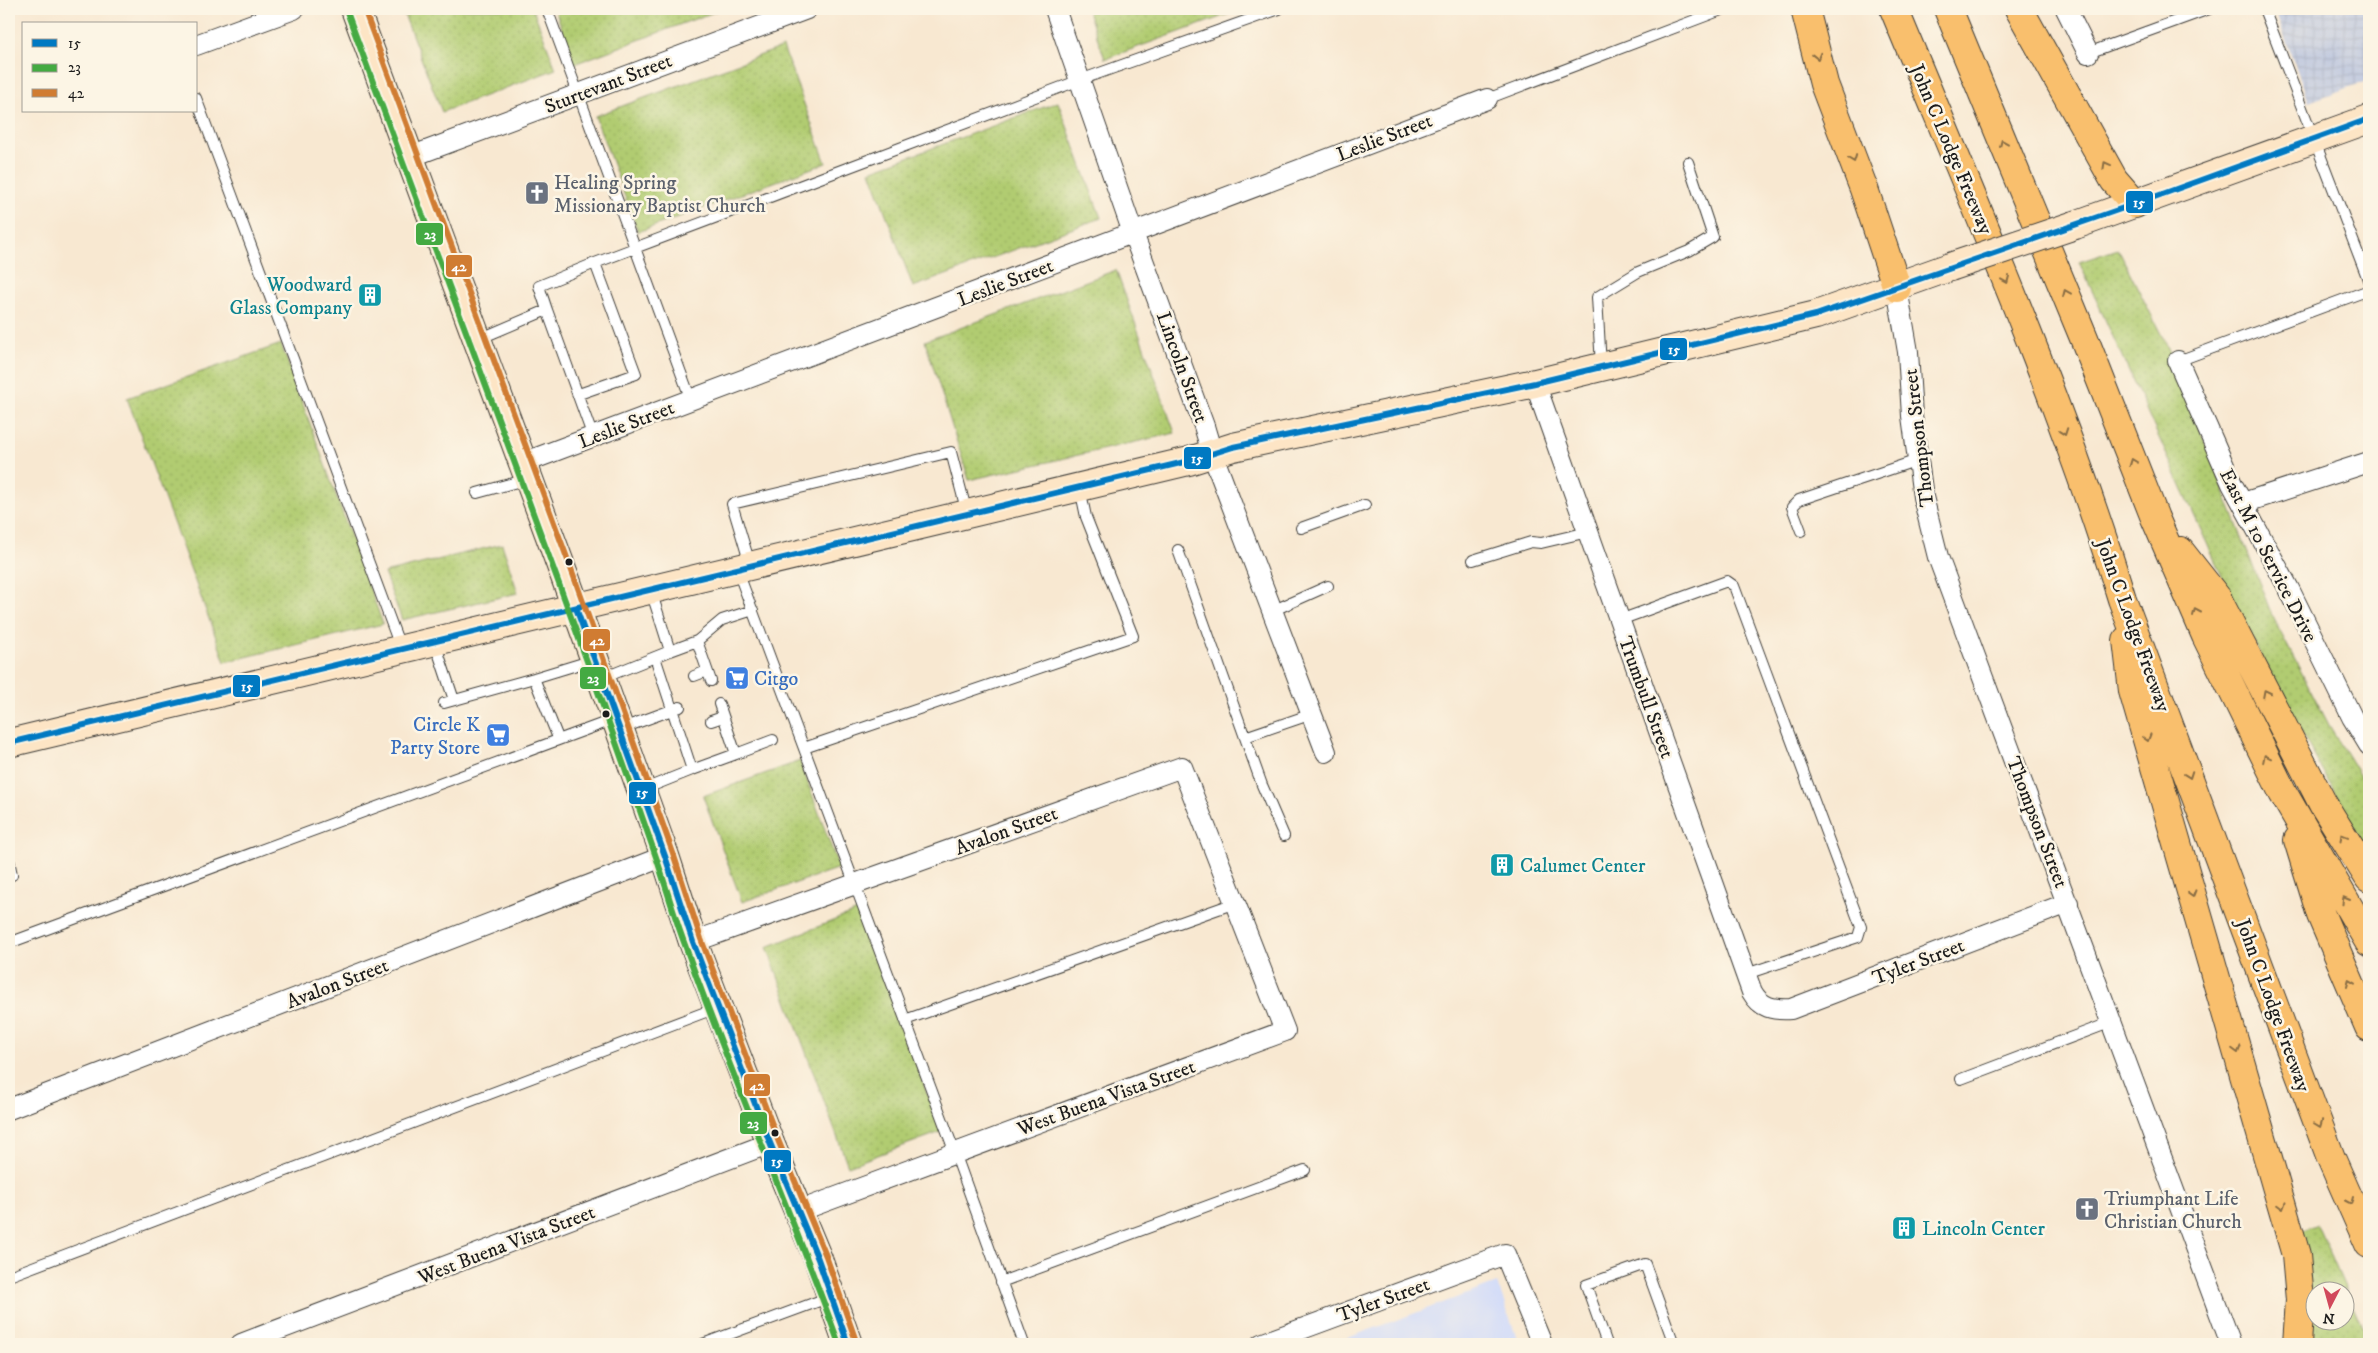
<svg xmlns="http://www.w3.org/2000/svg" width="2378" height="1353" viewBox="0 0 2378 1353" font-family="'IM FELL DW Pica',serif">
<defs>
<pattern id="industrial-grid" width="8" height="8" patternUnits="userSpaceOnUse" patternTransform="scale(1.25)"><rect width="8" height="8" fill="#bac4de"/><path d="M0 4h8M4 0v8" fill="none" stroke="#9fa8be"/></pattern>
<pattern id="grass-dots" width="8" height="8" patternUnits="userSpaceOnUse" patternTransform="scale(1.25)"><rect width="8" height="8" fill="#b1cc71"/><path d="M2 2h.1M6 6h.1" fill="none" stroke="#98af61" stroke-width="1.8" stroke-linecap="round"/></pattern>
</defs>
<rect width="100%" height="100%" fill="#fcf5e5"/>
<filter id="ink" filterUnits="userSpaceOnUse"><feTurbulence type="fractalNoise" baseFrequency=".02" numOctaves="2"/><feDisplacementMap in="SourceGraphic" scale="10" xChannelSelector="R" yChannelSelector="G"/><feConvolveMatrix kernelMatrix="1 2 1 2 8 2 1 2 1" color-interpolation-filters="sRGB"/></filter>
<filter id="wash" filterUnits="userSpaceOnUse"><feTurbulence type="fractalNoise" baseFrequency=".0096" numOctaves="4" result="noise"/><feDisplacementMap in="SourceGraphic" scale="20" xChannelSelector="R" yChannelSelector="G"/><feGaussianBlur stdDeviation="1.12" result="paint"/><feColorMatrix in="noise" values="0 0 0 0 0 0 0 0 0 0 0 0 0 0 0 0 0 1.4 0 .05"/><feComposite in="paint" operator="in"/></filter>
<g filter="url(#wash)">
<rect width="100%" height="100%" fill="#f8e8d1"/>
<path fill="#d0daf9" d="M 1497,1283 L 1519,1344 L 1331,1344 Z"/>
<path fill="url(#industrial-grid)" d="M 2274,9 L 2369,9 L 2369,80 L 2309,102 Z"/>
<path fill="url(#grass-dots)" stroke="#667446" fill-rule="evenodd" d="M 402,9 L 533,9 L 556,69 L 442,112 Z
M 555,9 L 722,9 L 574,64 Z
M 1087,9 L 1243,9 L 1105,59 Z
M 783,47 L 826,163 L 638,232 L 595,116 Z
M 1058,102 L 1101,218 L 913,287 L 870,171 Z
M 2118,249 L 2170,352 L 2273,618 L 2329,725 L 2369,791 L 2369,854 L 2278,691 L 2225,583 L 2079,262 Z
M 1116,270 L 1175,433 L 969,480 L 925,341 Z
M 281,344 L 383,624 L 225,662 L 127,398 Z
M 502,544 L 518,593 L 402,620 L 384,573 Z
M 800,761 L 839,868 L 742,902 L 703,796 Z
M 860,910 L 941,1132 L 848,1166 L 767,947 Z
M 2317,1224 L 2369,1342 L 2369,1344 L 2310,1344 L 2301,1231 ZM 2316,1290 L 2346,1290 L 2346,1320 L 2316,1320 Z"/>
</g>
<g filter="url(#ink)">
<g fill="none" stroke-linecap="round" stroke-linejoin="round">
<defs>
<path id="lane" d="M 547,9 L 691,400
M 2264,9 L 2369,282
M 2088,53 L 2209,9
M 196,98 L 401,649
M 1487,99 L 1724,9
M 595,263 L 1080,80 L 1279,9
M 547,310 L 539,286 L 595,263 L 636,374 L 579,394
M 479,339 L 547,310 L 593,437
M 2178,361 L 2369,290
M 1601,366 L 1597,297 L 1638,272 L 1689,251 L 1713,237 L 1688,162
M 477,493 L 528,479
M 1301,528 L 1365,505
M 1801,531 L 1792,507 L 1799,500 L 1918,460
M 1178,550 L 1262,785 L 1284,836
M 1473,560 L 1531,542 L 1541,543 L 1588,532
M 750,564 L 732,504 L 951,452 L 967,513
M 737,569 L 955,1153 L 1024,1344
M 651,591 L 670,651 L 697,641 L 722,620 L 753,610
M 1272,611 L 1328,586
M 1620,620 L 1727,581 L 1734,586 L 1861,927 L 1858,937 L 1746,974
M 697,641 L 711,681
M 435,643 L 454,700
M 670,651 L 655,657 L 692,770 L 736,754 L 719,704
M 694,676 L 707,671
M 534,678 L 593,660
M 603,678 L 655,657
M 444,703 L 534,678 L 558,738
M 711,721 L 723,717
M 620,729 L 680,707
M 1245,737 L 1312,714
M 804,748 L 1133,636 L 1086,517 L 1080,488
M 736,754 L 773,740
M 642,790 L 692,770
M 9,860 L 12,875 L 9,876
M 9,943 L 615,719
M 905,1020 L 1235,903
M 1961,1079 L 2112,1022
M 9,1276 L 716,1008
M 1001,1282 L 1305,1170
M 703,1344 L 830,1297
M 1607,1344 L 1586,1285 L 1645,1264 L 1674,1344"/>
<path id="street" d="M 1055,9 L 1133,233 L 1204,426 L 1212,453 L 1326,752
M 2066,9 L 2088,53
M 196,45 L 294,9
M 410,157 L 807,9
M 1897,288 L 1908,352 L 1912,416 L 1923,497 L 1938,557 L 2231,1344
M 2178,361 L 2232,484 L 2289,589 L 2352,717 L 2369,745
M 1535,383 L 1752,992 C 1761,1008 1773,1010 1791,1009 L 2068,903
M 523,463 C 845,343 1165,219 1487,99
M 2243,503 L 2369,462
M 693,942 L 1182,767 L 1285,1031 L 799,1211
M 9,1109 L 665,856
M 241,1344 L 770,1143
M 1261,1344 L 1505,1254 L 1542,1344"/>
<path id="secondary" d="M 355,9 L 565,577 L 665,856 L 693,942 L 770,1143 L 818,1259 L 848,1344
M 2075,225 L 2369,119
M 9,743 L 1189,461 L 1233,447 L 1535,383 L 1816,315 L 1950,267"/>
<path id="highway" d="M 1805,9 L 1824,84 L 1864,189 L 1897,288
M 1894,9 C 1974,203 2060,397 2122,599 L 2331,1158 L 2369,1244
M 1948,9 L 2084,338 L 2155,518 L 2206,636 L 2283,793 L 2369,942
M 2019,9 L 2114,180 L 2135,204
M 2180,551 L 2217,598 L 2323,804 L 2369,878
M 2127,640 L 2133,691 L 2296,1255 L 2300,1300 L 2297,1344
M 2298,840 L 2321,915 L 2369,1027"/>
</defs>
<use href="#lane" stroke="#3d3b37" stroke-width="12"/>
<use href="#street" stroke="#3d3b37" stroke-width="22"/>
<use href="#secondary" stroke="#3d3b37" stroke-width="30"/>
<use href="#highway" stroke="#3d3b37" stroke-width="30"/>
<use href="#lane" stroke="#fff" stroke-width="10"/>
<use href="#street" stroke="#fff" stroke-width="20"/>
<use href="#secondary" stroke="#fde5c5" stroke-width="28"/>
<use href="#highway" stroke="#f9bf6d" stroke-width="28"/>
<defs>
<path id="secondary-bridge" d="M 1950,267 L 2075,225"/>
</defs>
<use href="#secondary-bridge" stroke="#3d3b37" stroke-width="30" stroke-linecap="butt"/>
<use href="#secondary-bridge" stroke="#fde5c5" stroke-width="28"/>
<defs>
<path id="bus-1" d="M 576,608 L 665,856 L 693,942 L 770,1143 L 818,1259 L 848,1344
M 9,743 L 1189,461 L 1233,447 L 1535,383 L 1816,315 L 2135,204 L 2369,119"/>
<path id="bus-2" d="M 347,12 C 451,293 558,573 656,857 C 666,886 674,916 685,945 C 732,1079 791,1210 839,1344"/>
<path id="bus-3" d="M 364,9 L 573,574 L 673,853 L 701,939 L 778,1140 L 826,1256 L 856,1341"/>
</defs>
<use href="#bus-1" stroke="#fcf5e5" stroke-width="10"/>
<use href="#bus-2" stroke="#fcf5e5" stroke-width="10"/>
<use href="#bus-3" stroke="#fcf5e5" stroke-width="10"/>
<use href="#bus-1" stroke="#0079c2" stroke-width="6"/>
<use href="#bus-2" stroke="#44aa42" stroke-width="6"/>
<use href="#bus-3" stroke="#d07c32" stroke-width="6"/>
</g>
<defs><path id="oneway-chevron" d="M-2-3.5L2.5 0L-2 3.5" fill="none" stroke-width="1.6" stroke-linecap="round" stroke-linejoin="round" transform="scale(1.25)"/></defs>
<g stroke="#8a6e44">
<use href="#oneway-chevron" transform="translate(1817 56) rotate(76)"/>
<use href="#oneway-chevron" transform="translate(2003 143) rotate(-113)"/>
<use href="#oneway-chevron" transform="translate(1853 159) rotate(69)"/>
<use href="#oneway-chevron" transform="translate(2106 165) rotate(-119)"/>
<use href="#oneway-chevron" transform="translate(2006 280) rotate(67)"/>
<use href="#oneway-chevron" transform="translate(2066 293) rotate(-113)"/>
<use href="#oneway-chevron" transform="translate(2064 432) rotate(70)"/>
<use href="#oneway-chevron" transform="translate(2133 462) rotate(-111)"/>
<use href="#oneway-chevron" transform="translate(2196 612) rotate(-114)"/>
<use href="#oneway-chevron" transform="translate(2266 693) rotate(-117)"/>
<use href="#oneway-chevron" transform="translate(2147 738) rotate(74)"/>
<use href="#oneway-chevron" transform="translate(2266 758) rotate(-116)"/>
<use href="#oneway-chevron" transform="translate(2189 775) rotate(70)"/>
<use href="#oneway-chevron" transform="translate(2343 837) rotate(-121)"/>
<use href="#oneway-chevron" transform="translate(2192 894) rotate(73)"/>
<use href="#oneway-chevron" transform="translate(2345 900) rotate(-120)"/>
<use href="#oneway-chevron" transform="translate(2350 983) rotate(-113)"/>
<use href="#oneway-chevron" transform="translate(2237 1050) rotate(74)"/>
<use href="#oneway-chevron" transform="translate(2319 1124) rotate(69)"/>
<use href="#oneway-chevron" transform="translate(2350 1201) rotate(66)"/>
<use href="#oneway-chevron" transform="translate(2282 1206) rotate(74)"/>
</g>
</g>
<defs>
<symbol id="church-square" viewBox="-11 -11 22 22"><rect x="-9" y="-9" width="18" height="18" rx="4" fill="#6b7280" stroke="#fcf5e5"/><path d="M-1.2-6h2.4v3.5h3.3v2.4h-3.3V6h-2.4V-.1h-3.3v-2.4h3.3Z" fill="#fff"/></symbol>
<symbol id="building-square" viewBox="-11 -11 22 22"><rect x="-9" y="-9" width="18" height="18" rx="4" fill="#0f9aa8" stroke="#fcf5e5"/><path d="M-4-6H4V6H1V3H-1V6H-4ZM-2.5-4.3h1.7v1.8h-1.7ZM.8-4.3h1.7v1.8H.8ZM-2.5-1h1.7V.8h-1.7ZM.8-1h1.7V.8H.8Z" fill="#fff"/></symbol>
<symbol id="supermarket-square" viewBox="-11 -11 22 22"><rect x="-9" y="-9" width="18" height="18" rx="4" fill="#3f7fe0" stroke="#fcf5e5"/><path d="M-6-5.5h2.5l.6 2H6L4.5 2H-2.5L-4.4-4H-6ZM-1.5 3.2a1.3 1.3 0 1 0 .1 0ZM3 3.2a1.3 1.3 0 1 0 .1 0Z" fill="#fff"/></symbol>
</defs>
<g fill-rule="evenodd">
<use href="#church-square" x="523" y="179" width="28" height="28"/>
<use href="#building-square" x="356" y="281" width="28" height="28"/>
<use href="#supermarket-square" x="723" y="664" width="28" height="28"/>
<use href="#supermarket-square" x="484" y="721" width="28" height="28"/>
<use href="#building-square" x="1488" y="851" width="28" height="28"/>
<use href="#church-square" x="2073" y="1195" width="28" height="28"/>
<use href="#building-square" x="1890" y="1214" width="28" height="28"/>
</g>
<g fill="#1c1c1c" stroke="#fcf5e5" stroke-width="2">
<circle cx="569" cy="562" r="4.5"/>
<circle cx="606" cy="714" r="4.5"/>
<circle cx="775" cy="1133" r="4.5"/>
</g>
<g text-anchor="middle" stroke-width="5" stroke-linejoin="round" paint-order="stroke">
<g font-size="20" fill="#1c1c1c" stroke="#fcf5e5">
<text transform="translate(608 83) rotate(-21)" y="7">Sturtevant Street</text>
<text transform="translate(1384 137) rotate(-21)" y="7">Leslie Street</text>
<text transform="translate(1952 149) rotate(67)" y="7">John C Lodge Freeway</text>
<text transform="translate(1005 282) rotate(-21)" y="7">Leslie Street</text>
<text transform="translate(1183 367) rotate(70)" y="7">Lincoln Street</text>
<text transform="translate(626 424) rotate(-21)" y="7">Leslie Street</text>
<text transform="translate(1918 438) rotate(-97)" y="7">Thompson Street</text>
<text transform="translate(2269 555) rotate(63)" y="7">East M 10 Service Drive</text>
<text transform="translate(2134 625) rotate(70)" y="7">John C Lodge Freeway</text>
<text transform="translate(1647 697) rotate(70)" y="7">Trumbull Street</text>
<text transform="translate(2038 822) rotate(69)" y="7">Thompson Street</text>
<text transform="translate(1006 830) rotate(-20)" y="7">Avalon Street</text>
<text transform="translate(1918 961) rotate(-21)" y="7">Tyler Street</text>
<text transform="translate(337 983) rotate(-21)" y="7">Avalon Street</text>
<text transform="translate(2274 1005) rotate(70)" y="7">John C Lodge Freeway</text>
<text transform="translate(1106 1097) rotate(-20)" y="7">West Buena Vista Street</text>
<text transform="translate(506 1244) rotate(-21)" y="7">West Buena Vista Street</text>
<text transform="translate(1383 1299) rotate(-20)" y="7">Tyler Street</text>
</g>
<g font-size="20" fill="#5b616d" stroke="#fcf5e5" text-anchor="start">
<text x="554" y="189">Healing Spring<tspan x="554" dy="23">Missionary Baptist Church</tspan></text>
<text x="2104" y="1205">Triumphant Life<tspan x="2104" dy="23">Christian Church</tspan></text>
</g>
<g font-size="20" fill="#0d838f" stroke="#fcf5e5" text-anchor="start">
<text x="352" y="291" text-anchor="end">Woodward<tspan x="352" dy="23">Glass Company</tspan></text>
<text x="1520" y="872">Calumet Center</text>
<text x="1922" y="1235">Lincoln Center</text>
</g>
<g font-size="20" fill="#366cbe" stroke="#fcf5e5" text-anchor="start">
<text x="754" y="685">Citgo</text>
<text x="480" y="731" text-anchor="end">Circle K<tspan x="480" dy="23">Party Store</tspan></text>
</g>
</g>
<g stroke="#fcf5e5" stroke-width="2">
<rect x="2125" y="190" width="29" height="24" rx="5" fill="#0079c2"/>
<rect x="415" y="222" width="29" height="24" rx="5" fill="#44aa42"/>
<rect x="445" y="254" width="28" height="24" rx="5" fill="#d07c32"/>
<rect x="1659" y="337" width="29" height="24" rx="5" fill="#0079c2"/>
<rect x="1183" y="446" width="29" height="24" rx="5" fill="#0079c2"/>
<rect x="582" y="628" width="29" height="24" rx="5" fill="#d07c32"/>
<rect x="579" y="666" width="28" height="24" rx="5" fill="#44aa42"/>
<rect x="232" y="674" width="29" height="24" rx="5" fill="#0079c2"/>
<rect x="628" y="781" width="29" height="24" rx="5" fill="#0079c2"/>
<rect x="743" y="1073" width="28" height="24" rx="5" fill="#d07c32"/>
<rect x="739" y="1111" width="29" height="24" rx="5" fill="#44aa42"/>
<rect x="763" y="1149" width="29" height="24" rx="5" fill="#0079c2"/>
</g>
<g font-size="14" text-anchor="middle" font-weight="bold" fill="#fff">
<text x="2139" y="207">15</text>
<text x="430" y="239">23</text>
<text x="459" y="271">42</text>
<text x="1674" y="354">15</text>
<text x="1197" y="463">15</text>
<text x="597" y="645">42</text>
<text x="593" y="683">23</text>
<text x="247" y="691">15</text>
<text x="642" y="797">15</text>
<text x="757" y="1090">42</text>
<text x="753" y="1128">23</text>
<text x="777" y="1166">15</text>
</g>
<rect width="2378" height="1353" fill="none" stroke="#fcf5e5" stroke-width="30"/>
<rect x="22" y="22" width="175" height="90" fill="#fcf5e5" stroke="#a29e95"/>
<rect x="32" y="39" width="25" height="8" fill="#0079c2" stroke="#a29e95"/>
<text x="68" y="48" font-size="15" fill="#1c1c1c">15</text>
<rect x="32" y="64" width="25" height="8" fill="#44aa42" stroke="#a29e95"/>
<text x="68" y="72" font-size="15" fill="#1c1c1c">23</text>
<rect x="32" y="89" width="25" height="8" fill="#d07c32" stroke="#a29e95"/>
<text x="68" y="98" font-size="15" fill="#1c1c1c">42</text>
<g transform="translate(2330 1306) rotate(186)"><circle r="24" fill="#fcf5e5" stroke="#a29e95"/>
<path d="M0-4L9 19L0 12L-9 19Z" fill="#d1495b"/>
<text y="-8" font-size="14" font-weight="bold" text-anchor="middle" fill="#1c1c1c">N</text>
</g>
</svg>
